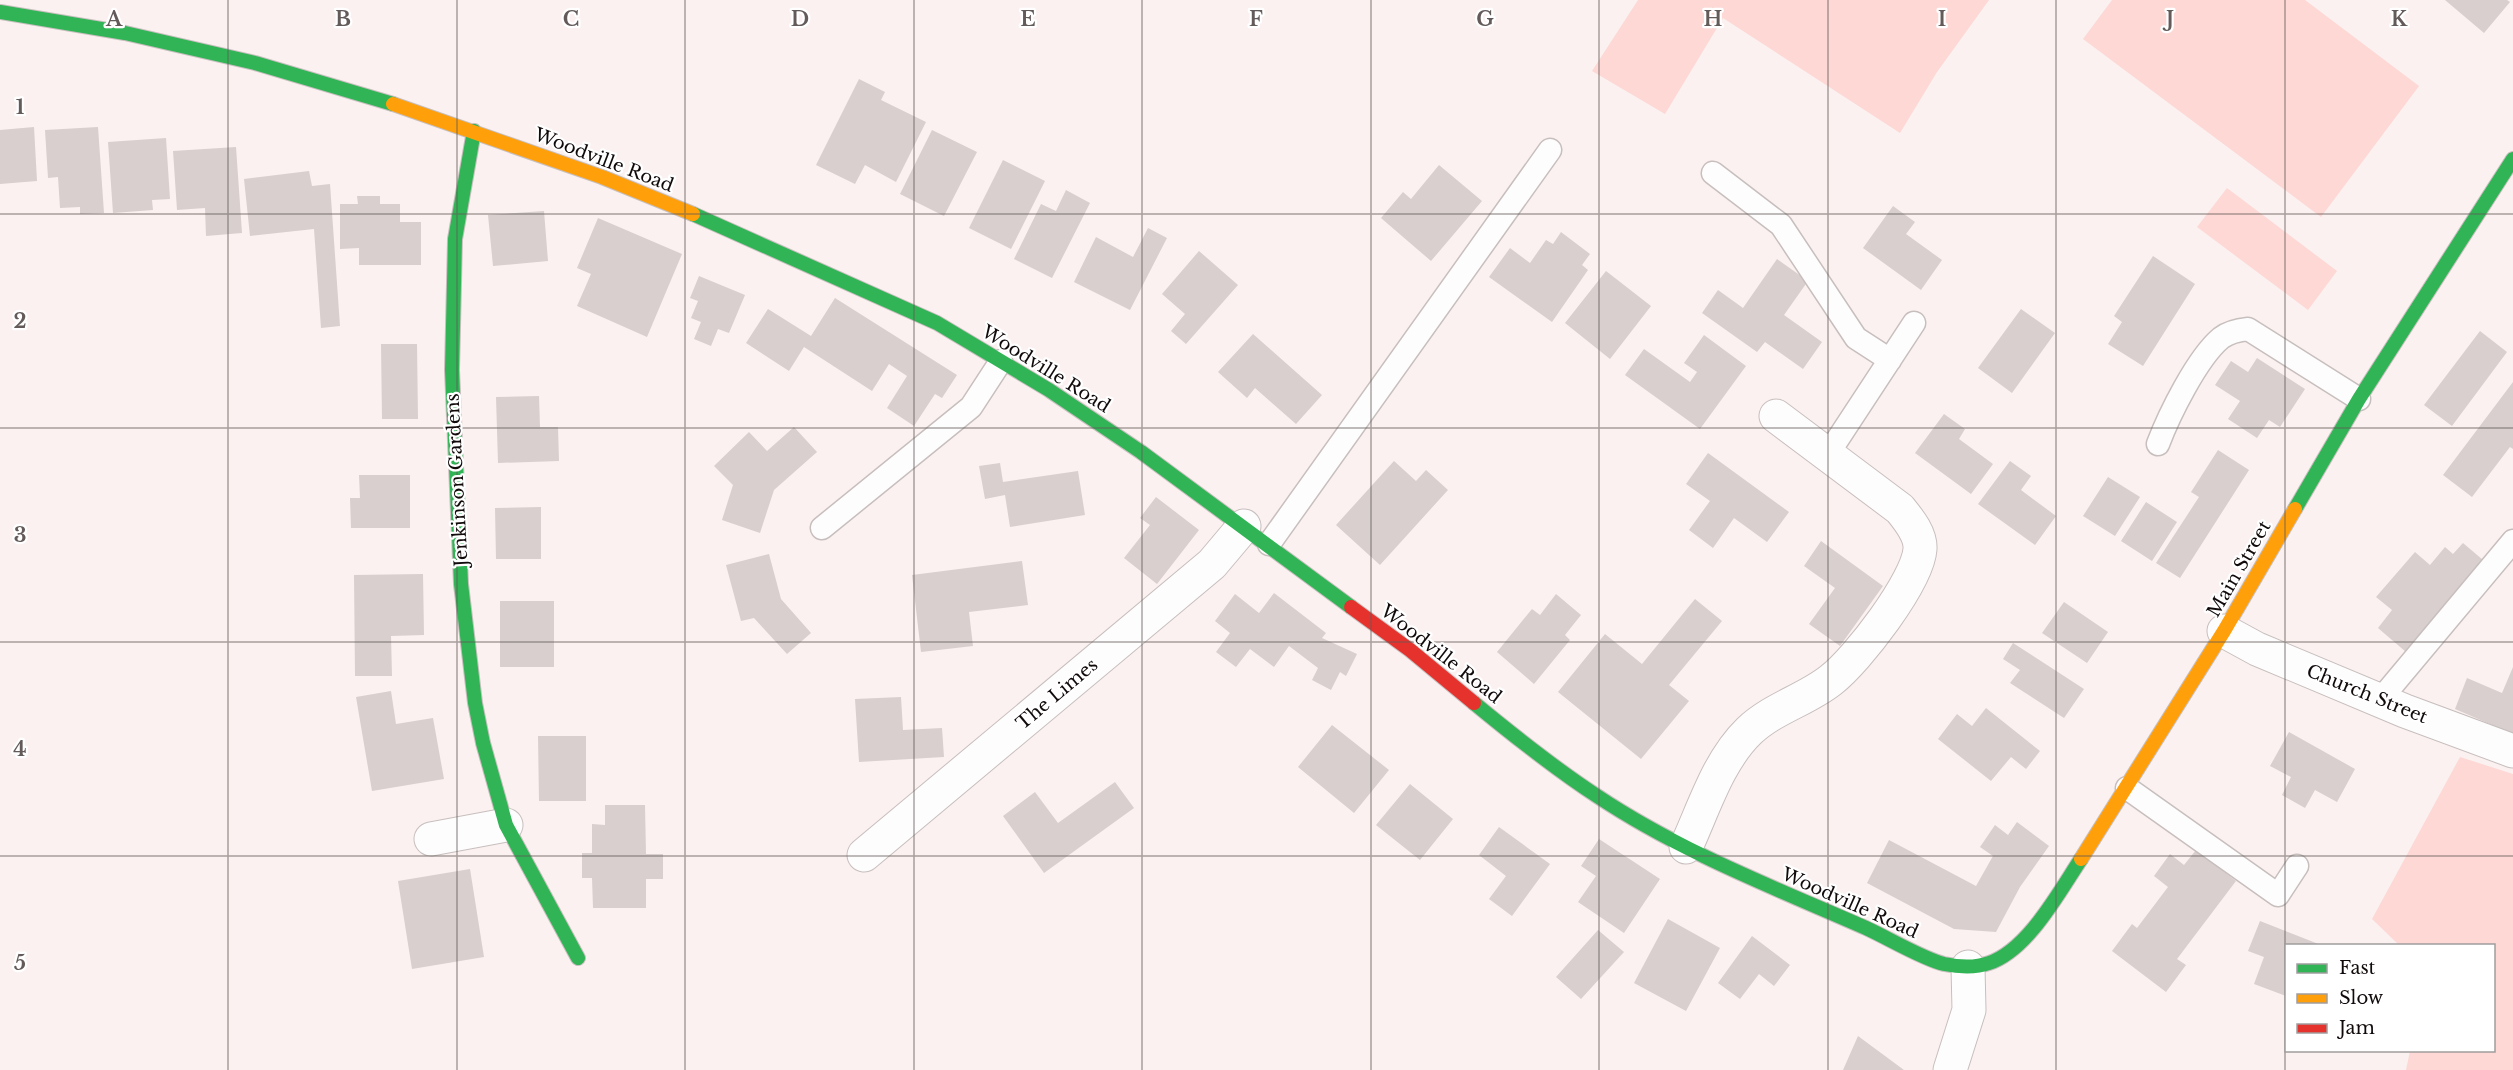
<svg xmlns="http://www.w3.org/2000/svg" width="2513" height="1070" viewBox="0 0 2513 1070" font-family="'Libre Baskerville',serif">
<rect width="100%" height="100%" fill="#fbf1f0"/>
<path fill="#fdd8d5" d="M 1638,0 L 1989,0 L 1937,72 L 1900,133 L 1723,18 L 1665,114 L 1592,71 Z
M 2112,0 L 2305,0 L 2419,86 L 2321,217 L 2083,39 Z
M 2227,188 L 2337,271 L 2308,310 L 2197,227 Z
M 2460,757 L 2513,774 L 2513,1070 L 2406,1070 L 2410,1051 L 2494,1050 L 2494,946 L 2399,945 L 2372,919 Z"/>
<path fill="#d8cfce" d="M 2445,0 L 2507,0 L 2510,2 L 2484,33 Z
M 859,79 L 885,92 L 881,100 L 926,122 L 896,182 L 865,165 L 855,184 L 816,165 Z
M 34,127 L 37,181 L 0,184 L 0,130 Z
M 98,127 L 104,213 L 80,214 L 80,207 L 60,208 L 58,177 L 48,178 L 45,130 Z
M 932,130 L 977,152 L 944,216 L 900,194 Z
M 166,138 L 170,199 L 152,200 L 153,210 L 113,213 L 108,142 Z
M 236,147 L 242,233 L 206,236 L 205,208 L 177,210 L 173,151 Z
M 1003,160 L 1045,181 L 1011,249 L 969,228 Z
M 1439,165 L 1482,201 L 1431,261 L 1381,218 L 1403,192 L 1411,199 Z
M 309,171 L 312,186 L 330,184 L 340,326 L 321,328 L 314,229 L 250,236 L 244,179 Z
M 1066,190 L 1090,203 L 1052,278 L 1014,259 L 1041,204 L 1056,211 Z
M 357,196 L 380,196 L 380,204 L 400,204 L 400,222 L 421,222 L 421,265 L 359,265 L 359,248 L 340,249 L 340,204 L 358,204 Z
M 1893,206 L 1915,222 L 1906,234 L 1942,260 L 1921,290 L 1863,248 Z
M 544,211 L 548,261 L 493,266 L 488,215 Z
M 598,218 L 682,254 L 647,337 L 577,306 L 591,274 L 577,268 Z
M 1148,228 L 1167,238 L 1130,310 L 1074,282 L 1096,237 L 1133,257 Z
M 1561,232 L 1590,254 L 1582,265 L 1588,270 L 1552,322 L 1489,277 L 1510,248 L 1530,263 L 1546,240 L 1553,244 Z
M 1199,251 L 1238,285 L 1186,344 L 1171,331 L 1185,314 L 1162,294 Z
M 2153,256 L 2195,284 L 2143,366 L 2108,344 L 2122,322 L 2114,316 Z
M 1777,259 L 1808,281 L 1784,315 L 1822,342 L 1803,369 L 1765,342 L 1757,352 L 1702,313 L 1718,290 L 1743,308 Z
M 1606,271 L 1651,306 L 1610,359 L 1565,323 Z
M 699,276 L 745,295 L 729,333 L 718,329 L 711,346 L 694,339 L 701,322 L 691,318 L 698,301 L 690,298 Z
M 835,298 L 957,375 L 942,398 L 935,394 L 914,426 L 887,408 L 907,376 L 889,364 L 872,391 L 804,347 L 789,371 L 746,343 L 768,309 L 811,336 Z
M 2021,309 L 2055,333 L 2012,393 L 1978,368 Z
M 2480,331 L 2507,352 L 2452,426 L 2424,405 Z
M 1253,334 L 1322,395 L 1296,424 L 1255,388 L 1247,398 L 1218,372 Z
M 1704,335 L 1746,366 L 1700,429 L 1625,375 L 1644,349 L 1690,382 L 1697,372 L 1684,363 Z
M 381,344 L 417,344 L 418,419 L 382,419 Z
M 2257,358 L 2305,389 L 2280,427 L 2269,420 L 2257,438 L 2228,419 L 2240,401 L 2215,385 L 2231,361 L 2248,372 Z
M 2513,382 L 2513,449 L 2510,447 L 2472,497 L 2443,475 Z
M 539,396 L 540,427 L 558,427 L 559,461 L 498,463 L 496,397 Z
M 1944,414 L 1965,429 L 1959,439 L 1993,464 L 1971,494 L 1915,453 Z
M 794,427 L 817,452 L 774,490 L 760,533 L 722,520 L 733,485 L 714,466 L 749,432 L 767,451 Z
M 2218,450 L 2249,470 L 2180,578 L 2156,563 L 2199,497 L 2191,492 Z
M 1708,453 L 1789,512 L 1767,542 L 1734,518 L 1713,548 L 1689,530 L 1710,501 L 1686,484 Z
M 1394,461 L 1416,481 L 1426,470 L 1448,490 L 1380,565 L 1336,525 Z
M 2010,461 L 2031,476 L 2021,490 L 2056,516 L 2035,545 L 1978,504 Z
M 1000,463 L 1003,482 L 1078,471 L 1085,515 L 1010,527 L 1005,495 L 985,499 L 979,466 Z
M 359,475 L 410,475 L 410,528 L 351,528 L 350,498 L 360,498 Z
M 2108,477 L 2140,497 L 2115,536 L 2083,516 Z
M 1156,497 L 1199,530 L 1157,584 L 1124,558 L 1150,525 L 1140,518 Z
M 2146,502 L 2177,522 L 2152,561 L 2121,541 Z
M 541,507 L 541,559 L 496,559 L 495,508 Z
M 1821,541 L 1883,586 L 1840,646 L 1809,624 L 1835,588 L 1804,566 Z
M 2463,543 L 2483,560 L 2406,652 L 2378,628 L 2392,610 L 2376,597 L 2415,552 L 2430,565 L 2445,547 L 2453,554 Z
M 769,554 L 781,599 L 811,633 L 787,654 L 754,618 L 741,621 L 726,565 Z
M 1022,561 L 1028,605 L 969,612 L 973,646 L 921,652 L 912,575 Z
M 423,574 L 424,635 L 391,636 L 392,676 L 355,676 L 354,575 Z
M 1274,593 L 1326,633 L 1322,638 L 1357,654 L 1346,676 L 1340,672 L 1331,690 L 1312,680 L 1318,668 L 1289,646 L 1274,667 L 1250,649 L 1236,667 L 1216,652 L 1230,633 L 1215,621 L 1235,594 L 1259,613 Z
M 1556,594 L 1581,615 L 1565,635 L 1570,640 L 1534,684 L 1497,652 L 1532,609 L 1540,615 Z
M 1695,599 L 1722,621 L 1669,685 L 1689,701 L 1641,759 L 1558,692 L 1605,634 L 1642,664 Z
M 500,601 L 554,601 L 554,667 L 500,667 Z
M 2064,602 L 2108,632 L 2087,663 L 2042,633 Z
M 2013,643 L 2084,689 L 2064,718 L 2010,683 L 2020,670 L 2003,659 Z
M 2513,667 L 2513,734 L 2455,709 L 2467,678 L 2502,693 Z
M 391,691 L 396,724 L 433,718 L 444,779 L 372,791 L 356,697 Z
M 901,697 L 903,730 L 942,728 L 944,757 L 859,762 L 855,699 Z
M 1986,708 L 2040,751 L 2026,769 L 2011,757 L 1991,781 L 1938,739 L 1957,714 L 1972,726 Z
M 1332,725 L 1389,770 L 1354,813 L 1298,767 Z
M 2289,732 L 2355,769 L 2337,802 L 2315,790 L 2305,808 L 2282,795 L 2291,777 L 2270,766 Z
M 538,736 L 586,736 L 586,801 L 539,801 Z
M 1115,782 L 1134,808 L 1044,873 L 1003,816 L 1035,792 L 1058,823 Z
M 1410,784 L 1453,819 L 1420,860 L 1376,825 Z
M 605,805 L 645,805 L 646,854 L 663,854 L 663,879 L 646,879 L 646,908 L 593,908 L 592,878 L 582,878 L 582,853 L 592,853 L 592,824 L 605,825 Z
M 2017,822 L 2049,846 L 2020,887 L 1996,932 L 1954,929 L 1867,883 L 1889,840 L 1976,886 L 1993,856 L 1980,847 L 1995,825 L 2008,835 Z
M 1499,827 L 1550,864 L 1512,916 L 1489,899 L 1506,876 L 1479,855 Z
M 1599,839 L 1660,879 L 1624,933 L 1578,902 L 1596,876 L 1581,866 Z
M 2196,850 L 2236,881 L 2177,959 L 2186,965 L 2166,992 L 2112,951 L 2132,924 L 2137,928 L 2168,887 L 2154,876 L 2170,854 L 2184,865 Z
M 470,869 L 484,957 L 412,969 L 398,881 Z
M 1668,919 L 1720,948 L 1686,1011 L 1634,983 Z
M 2260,921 L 2321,945 L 2286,946 L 2286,996 L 2254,984 L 2264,957 L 2248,951 Z
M 1598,930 L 1624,952 L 1581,999 L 1556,977 Z
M 1752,936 L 1790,965 L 1774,986 L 1759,974 L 1740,999 L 1718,983 Z
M 1858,1036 L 1904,1070 L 1843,1070 Z"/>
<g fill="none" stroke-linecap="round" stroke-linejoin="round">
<defs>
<path id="lane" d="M 1713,173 L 1781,225 L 1856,338 L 1890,360
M 2158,444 C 2169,415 2197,358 2221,338 C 2229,332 2238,330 2248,329 L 2359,399
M 1828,454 L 1914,323
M 822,528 L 971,407 L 1001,361
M 1269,544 L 1550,150
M 2380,700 L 2513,541
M 2127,788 L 2278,895 L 2297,866"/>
<path id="street" d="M 2224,631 L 2257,649 L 2405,711 L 2513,751
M 431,839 L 506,825
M 1686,847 C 1704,808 1718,761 1749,731 C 1773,708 1806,700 1831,680 C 1857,660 1918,581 1920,549 C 1921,534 1908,519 1900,509 L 1776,416
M 864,855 L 1212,564 L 1244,526
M 1950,1070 L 1969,1010 L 1968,967"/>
<path id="fast" d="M 0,12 L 125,33 L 255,63 L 393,104
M 474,131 L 455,239 L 452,370 L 461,584 L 475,703 L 483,743 L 506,825 L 578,958
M 693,214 L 937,323 L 1049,390 L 1141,452 L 1351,607
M 2295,509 L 2359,399 L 2513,159
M 1474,703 C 1514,736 1554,768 1597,796 C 1681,852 1775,888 1866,928 C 1888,938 1923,959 1944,964 C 1959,967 1975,968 1989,963 C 2028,950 2059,892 2081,859"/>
<path id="slow" d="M 393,104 L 602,177 L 693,214
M 2081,859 L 2224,631 L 2295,509"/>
<path id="jam" d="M 1351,607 L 1410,650 L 1474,703"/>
</defs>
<use href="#lane" stroke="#c7bfbe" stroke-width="25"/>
<use href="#street" stroke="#c7bfbe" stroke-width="35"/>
<use href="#fast" stroke="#c7bfbe" stroke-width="16"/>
<use href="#slow" stroke="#c7bfbe" stroke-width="16"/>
<use href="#jam" stroke="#c7bfbe" stroke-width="16"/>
<use href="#lane" stroke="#fefdfd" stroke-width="22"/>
<use href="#street" stroke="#fefdfd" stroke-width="33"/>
<use href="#fast" stroke="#30b455" stroke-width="14"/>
<use href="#slow" stroke="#ff9f0a" stroke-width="14"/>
<use href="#jam" stroke="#e5322d" stroke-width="14"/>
</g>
<path fill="none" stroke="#635b5a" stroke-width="1.5" stroke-opacity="0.55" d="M 228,0 L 228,1070M 457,0 L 457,1070M 685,0 L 685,1070M 914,0 L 914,1070M 1142,0 L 1142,1070M 1371,0 L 1371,1070M 1599,0 L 1599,1070M 1828,0 L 1828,1070M 2056,0 L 2056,1070M 2285,0 L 2285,1070M 0,214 L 2513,214M 0,428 L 2513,428M 0,642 L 2513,642M 0,856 L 2513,856"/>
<g text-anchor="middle" stroke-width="4.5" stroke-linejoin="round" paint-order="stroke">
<g font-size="18" fill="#110a0a" stroke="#fff">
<text transform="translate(604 160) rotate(21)" y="6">Woodville Road</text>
<text transform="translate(1046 369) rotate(32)" y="6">Woodville Road</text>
<text transform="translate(457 480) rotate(-93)" y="6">Jenkinson Gardens</text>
<text transform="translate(2239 569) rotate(-60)" y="6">Main Street</text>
<text transform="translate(1441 654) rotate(38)" y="6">Woodville Road</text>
<text transform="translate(1057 694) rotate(-40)" y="6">The Limes</text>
<text transform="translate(2367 694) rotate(22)" y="6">Church Street</text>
<text transform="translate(1850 903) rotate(24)" y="6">Woodville Road</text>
</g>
</g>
<g font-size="20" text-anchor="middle" font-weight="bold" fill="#635b5a" stroke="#fff" stroke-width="4.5" stroke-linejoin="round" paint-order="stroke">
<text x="114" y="26">A</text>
<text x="343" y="26">B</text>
<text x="571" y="26">C</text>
<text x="800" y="26">D</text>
<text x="1028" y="26">E</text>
<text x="1256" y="26">F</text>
<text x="1485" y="26">G</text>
<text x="1713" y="26">H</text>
<text x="1942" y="26">I</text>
<text x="2170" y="26">J</text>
<text x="2399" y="26">K</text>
<text x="20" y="114">1</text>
<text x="20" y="328">2</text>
<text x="20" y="542">3</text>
<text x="20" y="756">4</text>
<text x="20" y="970">5</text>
</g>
<rect x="2285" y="944" width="210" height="108" fill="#ffffff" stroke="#a09d9d" stroke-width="1.5"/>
<rect x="2297" y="964" width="30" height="9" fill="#30b455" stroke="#a09d9d" stroke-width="1.5"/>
<text x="2339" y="974" font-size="18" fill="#110a0a">Fast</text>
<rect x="2297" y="994" width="30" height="9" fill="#ff9f0a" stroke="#a09d9d" stroke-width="1.5"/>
<text x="2339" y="1004" font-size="18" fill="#110a0a">Slow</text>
<rect x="2297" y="1024" width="30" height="9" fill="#e5322d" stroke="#a09d9d" stroke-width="1.5"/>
<text x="2339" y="1034" font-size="18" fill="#110a0a">Jam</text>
</svg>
